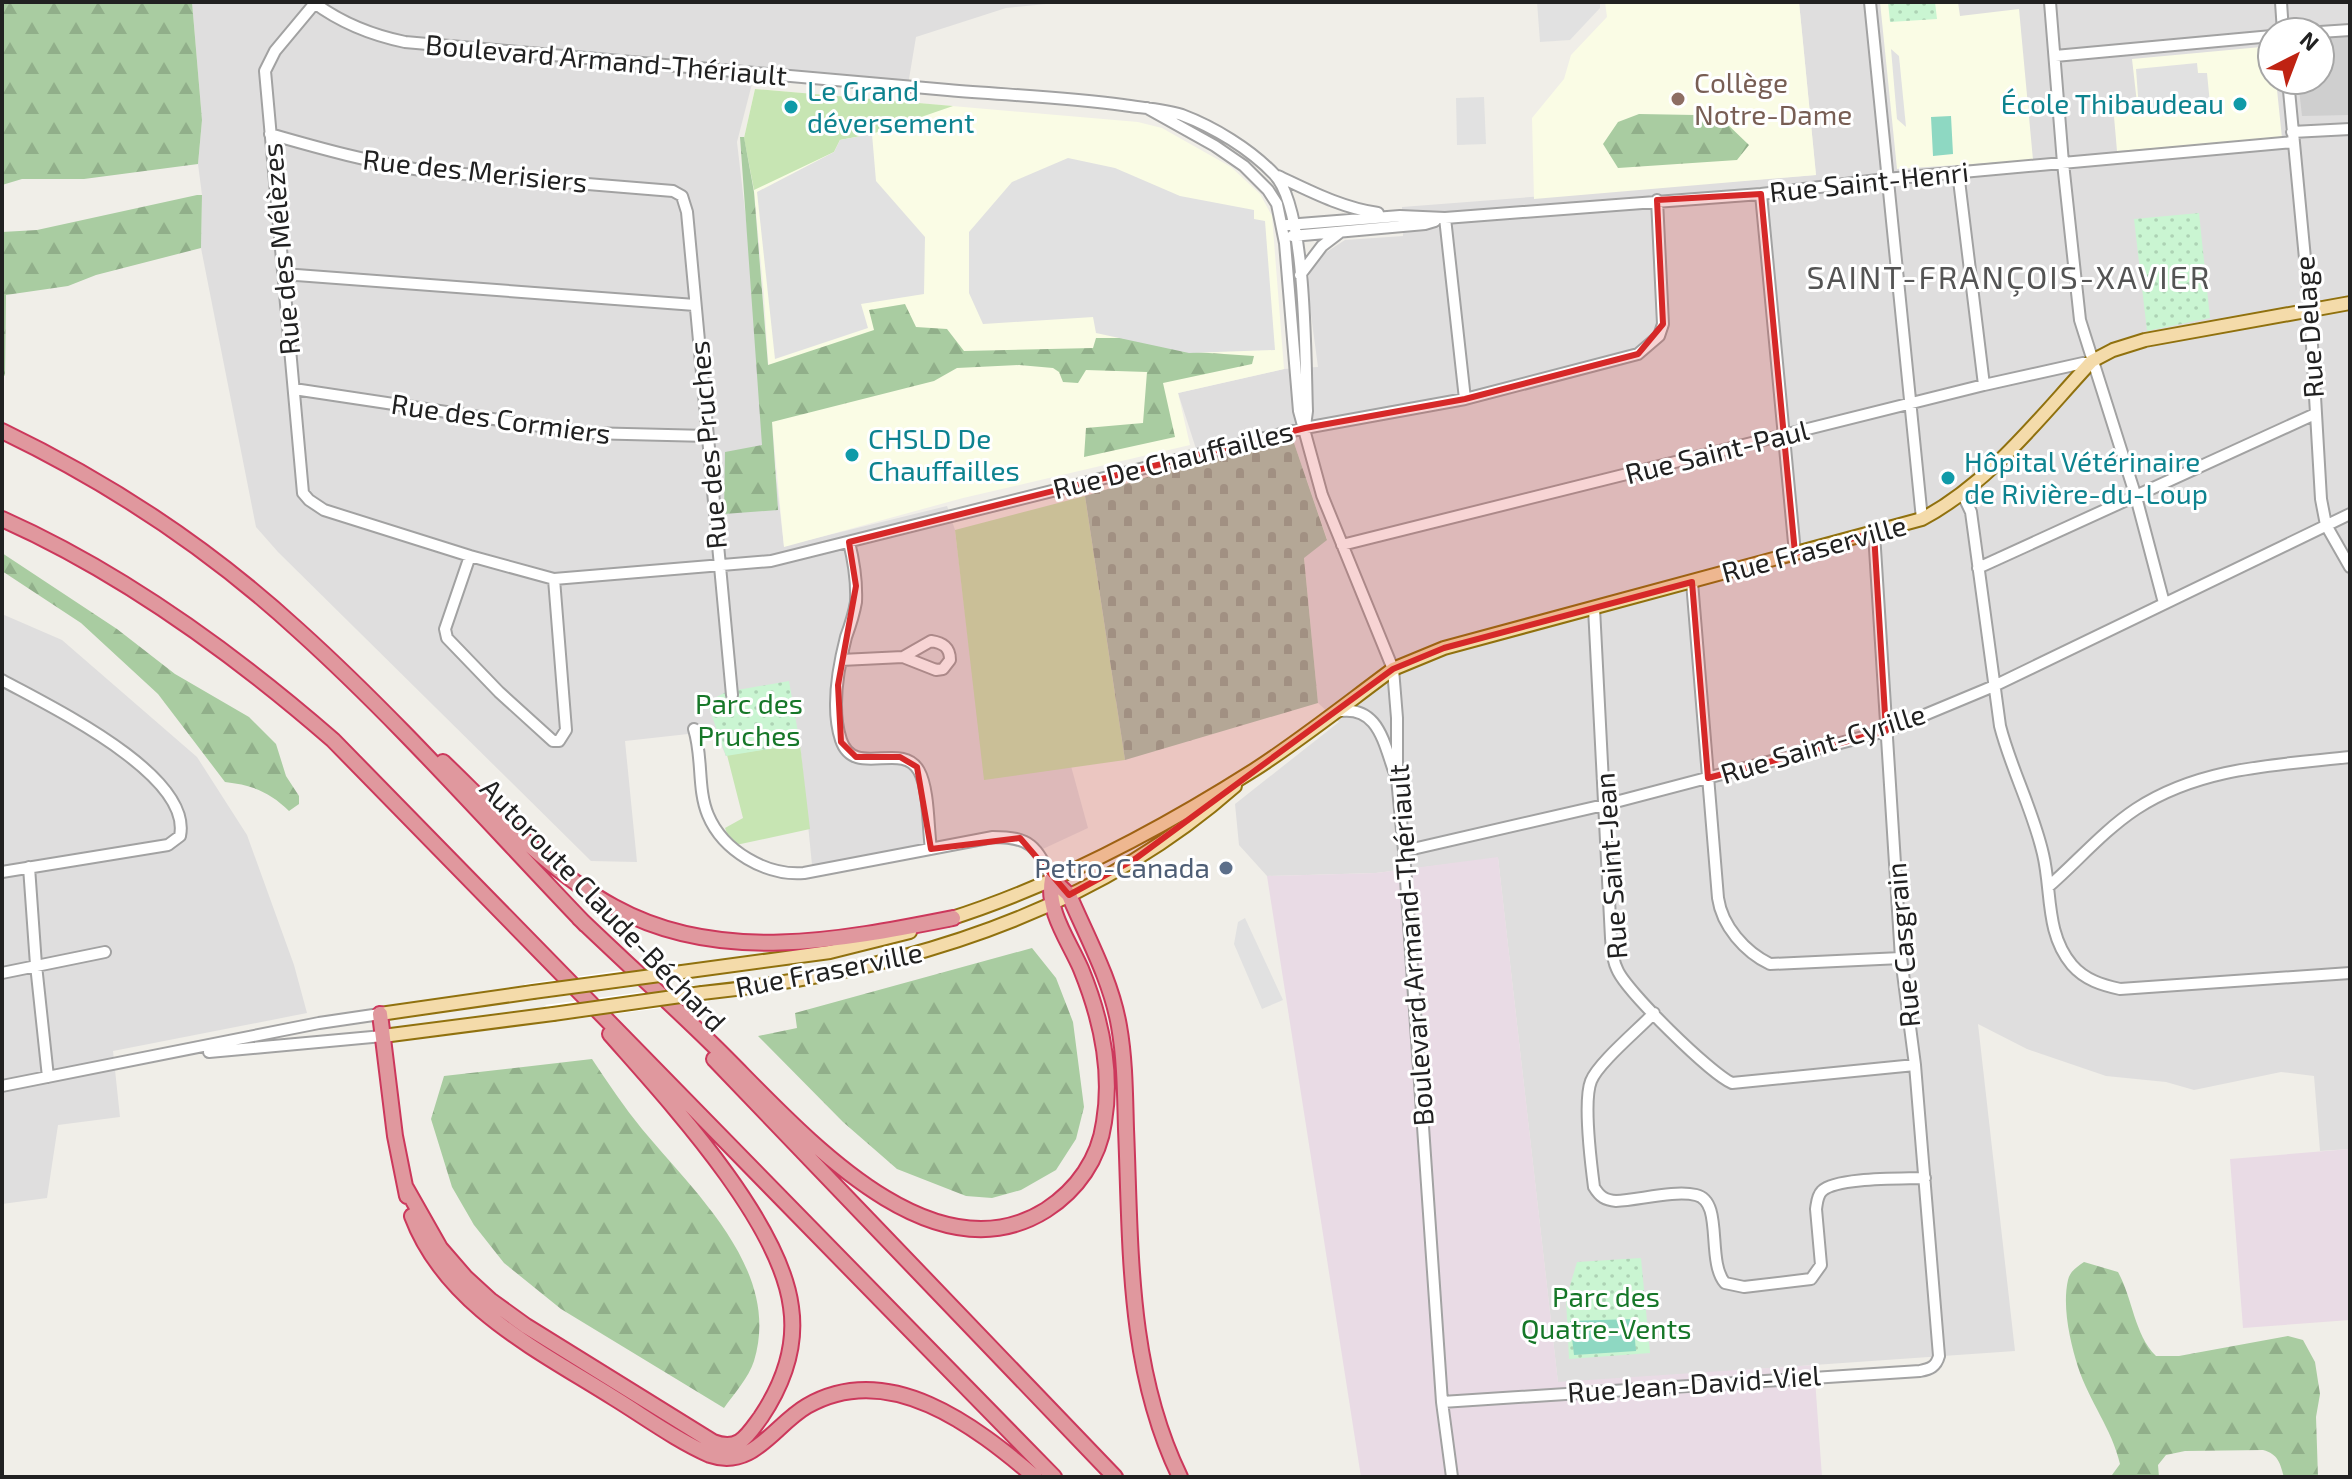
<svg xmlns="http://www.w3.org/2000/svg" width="2352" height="1479" viewBox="0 0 2352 1479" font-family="'Exo 2',sans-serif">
<defs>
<pattern id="forest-firs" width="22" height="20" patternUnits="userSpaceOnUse" patternTransform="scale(2)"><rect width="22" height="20" fill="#a9cca1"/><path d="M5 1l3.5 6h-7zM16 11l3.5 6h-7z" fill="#91af8a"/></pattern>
<pattern id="cemetery-stones" width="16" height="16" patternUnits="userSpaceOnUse" patternTransform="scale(2)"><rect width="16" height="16" fill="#acc7b2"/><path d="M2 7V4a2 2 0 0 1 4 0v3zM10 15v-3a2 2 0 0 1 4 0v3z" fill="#94ab99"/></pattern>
<pattern id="park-dots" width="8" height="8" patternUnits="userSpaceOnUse" patternTransform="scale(2)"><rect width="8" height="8" fill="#caf5d2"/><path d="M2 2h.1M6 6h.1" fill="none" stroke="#add2b4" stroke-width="1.8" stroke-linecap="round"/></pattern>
</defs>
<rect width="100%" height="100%" fill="#f0eee8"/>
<path fill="#dfdede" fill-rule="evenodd" d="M 192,2 L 1066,2 L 1006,8 L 916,37 L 908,85 L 755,72 L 737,142 L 784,546 L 947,506 L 955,530 L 985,779 L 1071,766 L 1088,828 L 1032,854 L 1026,849 L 1006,844 L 990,845 L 813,875 L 800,744 L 726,756 L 715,731 L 625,741 L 637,862 L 591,861 L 278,552 L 256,527 L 201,248 L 202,195 L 198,164 L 202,120 Z
M 1799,2 L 2350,2 L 2350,1149 L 2320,1151 L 2314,1076 L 2281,1072 L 2194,1090 L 2166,1082 L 2106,1076 L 2027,1049 L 1978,1024 L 2015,1351 L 1558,1383 L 1498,858 L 1376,873 L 1267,876 L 1239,845 L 1235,804 L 1339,722 L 1318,703 L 1304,557 L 1327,539 L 1293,440 L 1200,461 L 1178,393 L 1284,369 L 1318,367 L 1307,285 L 1311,267 L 1325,253 L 1345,240 L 1403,236 L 1402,207 L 1816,175 ZM 2272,32 L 2320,32 L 2320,80 L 2272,80 Z
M 2,614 L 62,640 L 197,757 L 247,835 L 294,965 L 307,1013 L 113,1051 L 120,1117 L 58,1125 L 47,1198 L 2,1204 Z"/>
<path fill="#e9dbe5" d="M 1498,857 L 1558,1382 L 1814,1365 L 1822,1477 L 1361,1477 L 1267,876 L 1376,873 Z
M 2350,1149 L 2350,1320 L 2243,1328 L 2230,1159 Z"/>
<path fill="#fafce5" d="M 1605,2 L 1799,2 L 1816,175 L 1534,199 L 1532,118 L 1564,79 L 1571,55 L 1607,17 Z
M 1880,2 L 1958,2 L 1960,16 L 2019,9 L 2033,160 L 1897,169 Z
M 2272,46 L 2272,80 L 2276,80 L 2282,138 L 2117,151 L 2113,105 L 2137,103 L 2132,59 Z
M 755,89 L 1138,122 L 1162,128 L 1231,167 L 1260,194 L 1272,216 L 1284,369 L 1178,393 L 1190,445 L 963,498 L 784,547 L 772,422 L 764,295 L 754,190 L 744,138 Z"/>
<path fill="#cfcfcf" d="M 2350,35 L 2350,115 L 2302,116 L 2298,80 L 2320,80 L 2320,38 Z"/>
<path fill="#c7e5b3" d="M 755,89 L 953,106 L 872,134 L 840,140 L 834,152 L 754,190 L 744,138 Z
M 1085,496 L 1125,760 L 984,780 L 955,530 Z
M 800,744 L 810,829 L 736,845 L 728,836 L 725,828 L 743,818 L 727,755 Z"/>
<path fill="url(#forest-firs)" d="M 2,2 L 192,2 L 202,120 L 198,164 L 84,179 L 22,179 L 2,185 Z
M 1639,114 L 1695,115 L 1725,122 L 1749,145 L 1737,160 L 1618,168 L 1603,144 L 1618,122 Z
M 740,137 L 744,137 L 754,192 L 768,365 L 874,330 L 869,310 L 905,304 L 916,327 L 947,329 L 964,351 L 1093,348 L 1096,338 L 1122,338 L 1194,352 L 1254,356 L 1252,364 L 1163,383 L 1175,437 L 1084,457 L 1086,428 L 1143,423 L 1147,372 L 1086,370 L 1078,383 L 1063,382 L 1059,372 L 1053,368 L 1019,365 L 957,368 L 934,381 L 772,422 L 778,510 L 724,514 L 725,452 L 762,445 Z
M 197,195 L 202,195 L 201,248 L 96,275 L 68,286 L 6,295 L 5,376 L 2,373 L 2,232 L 37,230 Z
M 2,553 L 117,629 L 175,674 L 249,717 L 276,744 L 286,776 L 299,796 L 299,804 L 289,811 C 270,792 252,785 225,782 L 158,694 L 81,623 L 2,571 Z
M 1032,948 L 1056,978 L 1073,1022 L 1084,1107 L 1076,1139 L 1056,1170 L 1021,1190 L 992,1198 L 966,1196 L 897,1169 L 843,1122 L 758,1036 L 797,1028 L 795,1013 Z
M 592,1059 C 608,1083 624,1107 642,1129 C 694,1192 782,1270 754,1361 C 749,1377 734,1394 724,1408 L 561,1309 L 504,1263 L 474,1225 L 452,1187 L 431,1119 L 444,1076 Z
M 2084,1262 L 2118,1272 C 2133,1299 2134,1334 2156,1356 L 2179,1356 L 2288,1336 L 2303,1340 L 2315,1362 L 2320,1394 L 2316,1417 L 2318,1477 L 2284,1477 C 2280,1463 2278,1454 2263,1450 L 2185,1451 L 2166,1455 L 2158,1465 L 2159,1477 L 2102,1477 L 2112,1475 L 2120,1464 C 2112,1429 2089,1401 2078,1367 C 2070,1342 2062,1306 2068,1280 C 2070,1271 2077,1267 2084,1262 Z"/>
<path fill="url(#cemetery-stones)" d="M 1293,440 L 1327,540 L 1304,558 L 1318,703 L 1125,760 L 1085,496 L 1200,461 Z"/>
<path fill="url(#park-dots)" d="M 1888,2 L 1935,2 L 1937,19 L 1890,22 Z
M 2199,213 L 2210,318 L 2147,331 L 2134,219 Z
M 789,681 L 800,744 L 726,756 L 707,702 L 726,692 Z
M 1641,1258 L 1650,1353 L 1569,1359 L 1566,1299 L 1577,1262 Z"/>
<path fill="#8ed8c2" d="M 1951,116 L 1953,154 L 1933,156 L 1931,117 Z
M 1633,1319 L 1636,1351 L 1574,1355 L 1570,1321 Z"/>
<path fill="#e1e1e1" d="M 1537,2 L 1600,2 L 1600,8 L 1570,40 L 1540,42 Z
M 1891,49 L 1899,56 L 1906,127 L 1897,119 Z
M 2197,63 L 2198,73 L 2207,73 L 2210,104 L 2139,109 L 2136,69 Z
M 1484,97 L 1486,144 L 1457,145 L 1456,98 Z
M 872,134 L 876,181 L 925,237 L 924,294 L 861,304 L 868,328 L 775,359 L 757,192 L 834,152 L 840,140 Z
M 1068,158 L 1115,168 L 1180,196 L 1254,210 L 1254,219 L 1265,221 L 1275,350 L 1189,353 L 1096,333 L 1093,317 L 983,324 L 969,293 L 969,232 L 1012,182 Z
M 1245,918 L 1283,1000 L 1262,1009 L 1234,944 L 1238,922 Z"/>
<path fill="#fff" d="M 674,963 L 689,980 L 539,999 L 524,984 Z
M 694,985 L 709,1002 L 559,1021 L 545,1005 Z"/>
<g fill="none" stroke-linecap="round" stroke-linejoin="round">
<defs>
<path id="minor" d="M 313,2 C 341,23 371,35 405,42 C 586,58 767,74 948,90 C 1006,95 1065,97 1123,105 C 1142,108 1164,109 1182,115 C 1214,127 1250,149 1274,174 C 1307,207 1305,361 1307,411 L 1305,426
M 1870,2 L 1922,519
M 2050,2 L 2063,163 L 2080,320 L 2136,497 L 2164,603
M 2281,2 L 2283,32
M 315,3 L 275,51 L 265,71 L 303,493 L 309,500 L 324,510 L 470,556 L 554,579 L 771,561 L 1305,428 L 1465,399 L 1638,354 L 1659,336 L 1663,324 L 1657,200
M 2320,32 L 2350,30
M 2055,56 L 2272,36
M 2288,80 L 2310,311 L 2321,499 L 2326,525 L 2350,567
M 1147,108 L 1215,146 L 1244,166 L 1268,190 L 1277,204 L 1285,243 L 1299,411 L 1322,495 L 1393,669 L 1397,718 L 1397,778 L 1404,851 L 1442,1402 L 1452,1477
M 2292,132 L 2350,129
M 270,134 C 322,149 373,163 427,171 L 673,191 L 682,196 L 687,212 L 732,695
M 1958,172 L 1984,385
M 1278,176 C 1310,191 1342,208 1378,213
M 1761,194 L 1795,553
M 1445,218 L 1465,399
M 1287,225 L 1400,216 L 1445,218 L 1761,194 L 1886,179 L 2293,142
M 1292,236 L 1425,224 L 1435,221
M 283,274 L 695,305
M 1300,275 L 1322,246 L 1339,233
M 294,389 L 586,433 L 708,436
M 1963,495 L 1971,512 L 2000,726 C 2011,769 2033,810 2043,854 C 2052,891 2045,933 2072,965 C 2085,980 2102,985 2120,989 L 2350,973
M 849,542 C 854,562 857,581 856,602 C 854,614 850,626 846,637 C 838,668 831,710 841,740 C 854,779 902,740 919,771 C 929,789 928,828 931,849
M 1342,545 L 1984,385 L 2092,361
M 470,556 L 445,629 L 447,638 L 499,692 L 553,741 L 559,741 L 566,730 L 554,579
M 1978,568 L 2315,414
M 1692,582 L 1718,898 C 1722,926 1745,952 1770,964 L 1901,958
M 1594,608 L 1611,938 C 1612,948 1612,959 1617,969 C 1625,990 1711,1074 1732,1083 L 1915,1065
M 931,641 C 943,643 950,647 950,660 L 943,669 L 936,670 L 903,657 Z
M 841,660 L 903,657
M 2,680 C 47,705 193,774 180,836 L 168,845 L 2,872
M 1335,712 C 1377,703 1383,740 1394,771
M 694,729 C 703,757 697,789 708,815 C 723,851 766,876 804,873 L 993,837 C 1031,837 1036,846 1052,879
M 1404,851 L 1604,805 L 1886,731 L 1994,686 L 2350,514
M 29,867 L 36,965 L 48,1077
M 2048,887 C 2077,862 2103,831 2136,809 C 2200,767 2276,765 2350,757
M 2,973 L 105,952
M 1654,1013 C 1639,1029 1598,1063 1591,1081 C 1583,1101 1591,1164 1594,1187 C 1600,1197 1605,1200 1616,1201 C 1639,1200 1674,1190 1696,1195 C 1724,1201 1706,1261 1725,1283 L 1744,1287 L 1811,1279 L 1821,1265 L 1816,1209 C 1817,1203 1817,1196 1822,1191 C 1837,1177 1903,1179 1925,1178
M 209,1052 L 383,1036
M 2,1086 L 319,1023 L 380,1014
M 1442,1402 L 1920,1371 C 1930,1369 1936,1367 1939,1356 L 1915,1065 L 1901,958 L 1874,533"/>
<path id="major" d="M 946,920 C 1051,887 1161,829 1254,770 C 1302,739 1347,703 1393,669 L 1444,648 L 1922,519 C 1991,482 2039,418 2092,361 L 2113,350 L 2145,340 L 2350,303
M 682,972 L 830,952 L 910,932
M 702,993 C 893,973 1088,916 1235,786
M 380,1014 L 533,992
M 383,1036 L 553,1014"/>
<path id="highway" d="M 2,431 C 108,482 211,550 298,630 C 400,722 491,826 586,925
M 2,519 C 123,573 233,653 333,740 L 1054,1477
M 443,762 C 496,813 550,872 614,907 C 719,965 842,940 953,918
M 579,918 C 623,960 668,1001 711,1043 C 788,1117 925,1286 1046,1210 C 1077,1190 1099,1159 1104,1122 C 1113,1069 1101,1018 1081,969 C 1069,941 1046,911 1052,879 L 1069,895 C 1087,937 1111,980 1119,1026 C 1125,1060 1125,1095 1126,1129 C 1131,1248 1127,1368 1180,1477
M 380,1014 L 395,1136 L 407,1196
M 714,1059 L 1115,1477
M 406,1188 L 440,1248 L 466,1278 L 490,1300 L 526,1326 L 713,1442 C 739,1452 747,1436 761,1417 C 783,1384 797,1348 791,1307 C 780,1220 668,1100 610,1034
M 412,1216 C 446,1306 538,1350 614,1398 C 645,1417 676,1440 710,1455 C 753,1470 774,1425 807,1406 C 889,1359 975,1426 1035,1477"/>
</defs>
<use href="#minor" stroke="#a2a2a2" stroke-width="14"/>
<use href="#major" stroke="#90710e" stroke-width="16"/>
<use href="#highway" stroke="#cc385c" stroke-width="18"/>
<use href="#minor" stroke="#fff" stroke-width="10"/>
<use href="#major" stroke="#f4dbaa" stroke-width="12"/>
<use href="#highway" stroke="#e0989e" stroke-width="14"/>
<defs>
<path id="major-bridge" d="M 533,992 L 682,972
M 553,1014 L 702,993"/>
</defs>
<use href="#major-bridge" stroke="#90710e" stroke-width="16" stroke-linecap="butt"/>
<use href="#major-bridge" stroke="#f4dbaa" stroke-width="12"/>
</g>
<path fill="#d62828" fill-opacity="0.2" stroke="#d62828" stroke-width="6" stroke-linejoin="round" d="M 1761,194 L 1795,553 L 1874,533 L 1886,731 L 1708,778 L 1692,582 L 1444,648 L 1393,669 L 1135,859 L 1069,895 L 1020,838 L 931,849 L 917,767 L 900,757 L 856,757 L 841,742 L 838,685 L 856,586 L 849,542 L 1305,428 L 1465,399 L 1638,354 L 1663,324 L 1657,200 Z"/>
<circle fill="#8d6e63" stroke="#fff" stroke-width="3" cx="1678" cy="99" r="8"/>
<g fill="#0f9aa8" stroke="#fff" stroke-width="3">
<circle cx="2240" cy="104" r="8"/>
<circle cx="791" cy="107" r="8"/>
<circle cx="852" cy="455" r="8"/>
<circle cx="1948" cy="478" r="8"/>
</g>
<circle fill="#5c6f8a" stroke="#fff" stroke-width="3" cx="1226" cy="868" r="8"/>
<g text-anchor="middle" stroke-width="6" stroke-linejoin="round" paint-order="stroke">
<g font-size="28" fill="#212121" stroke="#fff">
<text transform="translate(606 60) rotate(5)" y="10">Boulevard Armand-Thériault</text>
<text transform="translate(475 171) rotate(6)" y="10">Rue des Merisiers</text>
<text transform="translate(1869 182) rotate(-6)" y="10">Rue Saint-Henri</text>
<text transform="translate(281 249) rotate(-95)" y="10">Rue des Mélèzes</text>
<text transform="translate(2309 327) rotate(-94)" y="10">Rue Delage</text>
<text transform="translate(501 419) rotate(8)" y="10">Rue des Cormiers</text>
<text transform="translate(708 445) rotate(-95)" y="10">Rue des Pruches</text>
<text transform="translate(1717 452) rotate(-14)" y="10">Rue Saint-Paul</text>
<text transform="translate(1173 460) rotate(-14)" y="10">Rue De Chauffailles</text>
<text transform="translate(1814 549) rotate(-15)" y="10">Rue Fraserville</text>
<text transform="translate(1823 744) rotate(-17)" y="10">Rue Saint-Cyrille</text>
<text transform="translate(1611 866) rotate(-94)" y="10">Rue Saint-Jean</text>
<text transform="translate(603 905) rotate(46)" y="10">Autoroute Claude-Béchard</text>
<text transform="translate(1411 945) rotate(-94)" y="10">Boulevard Armand-Thériault</text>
<text transform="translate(1903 945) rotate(-95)" y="10">Rue Casgrain</text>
<text transform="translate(829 970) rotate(-11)" y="10">Rue Fraserville</text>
<text transform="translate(1694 1384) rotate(-4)" y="10">Rue Jean-David-Viel</text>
</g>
<g font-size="28" fill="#785e54" stroke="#fff" text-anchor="start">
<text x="1694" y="93">Collège<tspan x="1694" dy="32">Notre-Dame</tspan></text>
</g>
<g font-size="28" fill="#0d838f" stroke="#fff" text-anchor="start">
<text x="807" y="101">Le Grand<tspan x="807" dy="32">déversement</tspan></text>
<text x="2224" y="114" text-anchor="end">École Thibaudeau</text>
<text x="868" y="449">CHSLD De<tspan x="868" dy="32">Chauffailles</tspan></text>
<text x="1964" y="472">Hôpital Vétérinaire<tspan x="1964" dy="32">de Rivière-du-Loup</tspan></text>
</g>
<g font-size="28" fill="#167728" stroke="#fff">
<text x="749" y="714">Parc des<tspan x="749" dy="32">Pruches</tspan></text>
<text x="1606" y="1307">Parc des<tspan x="1606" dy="32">Quatre-Vents</tspan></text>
</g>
<g font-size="28" fill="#4e5e75" stroke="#fff" text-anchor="end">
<text x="1210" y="878">Petro-Canada</text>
</g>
<g font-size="32" letter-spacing="2" fill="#545454" stroke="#fff">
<text x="2009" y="289">SAINT-FRANÇOIS-XAVIER</text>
</g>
</g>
<rect width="2352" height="1479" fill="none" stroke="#212121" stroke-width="8"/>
<g transform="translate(2296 56) rotate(42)"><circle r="38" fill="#ffffff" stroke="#a6a6a6" stroke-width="2"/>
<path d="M0-6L14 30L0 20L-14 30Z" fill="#bf2312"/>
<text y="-12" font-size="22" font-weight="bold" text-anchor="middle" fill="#212121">N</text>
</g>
</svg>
